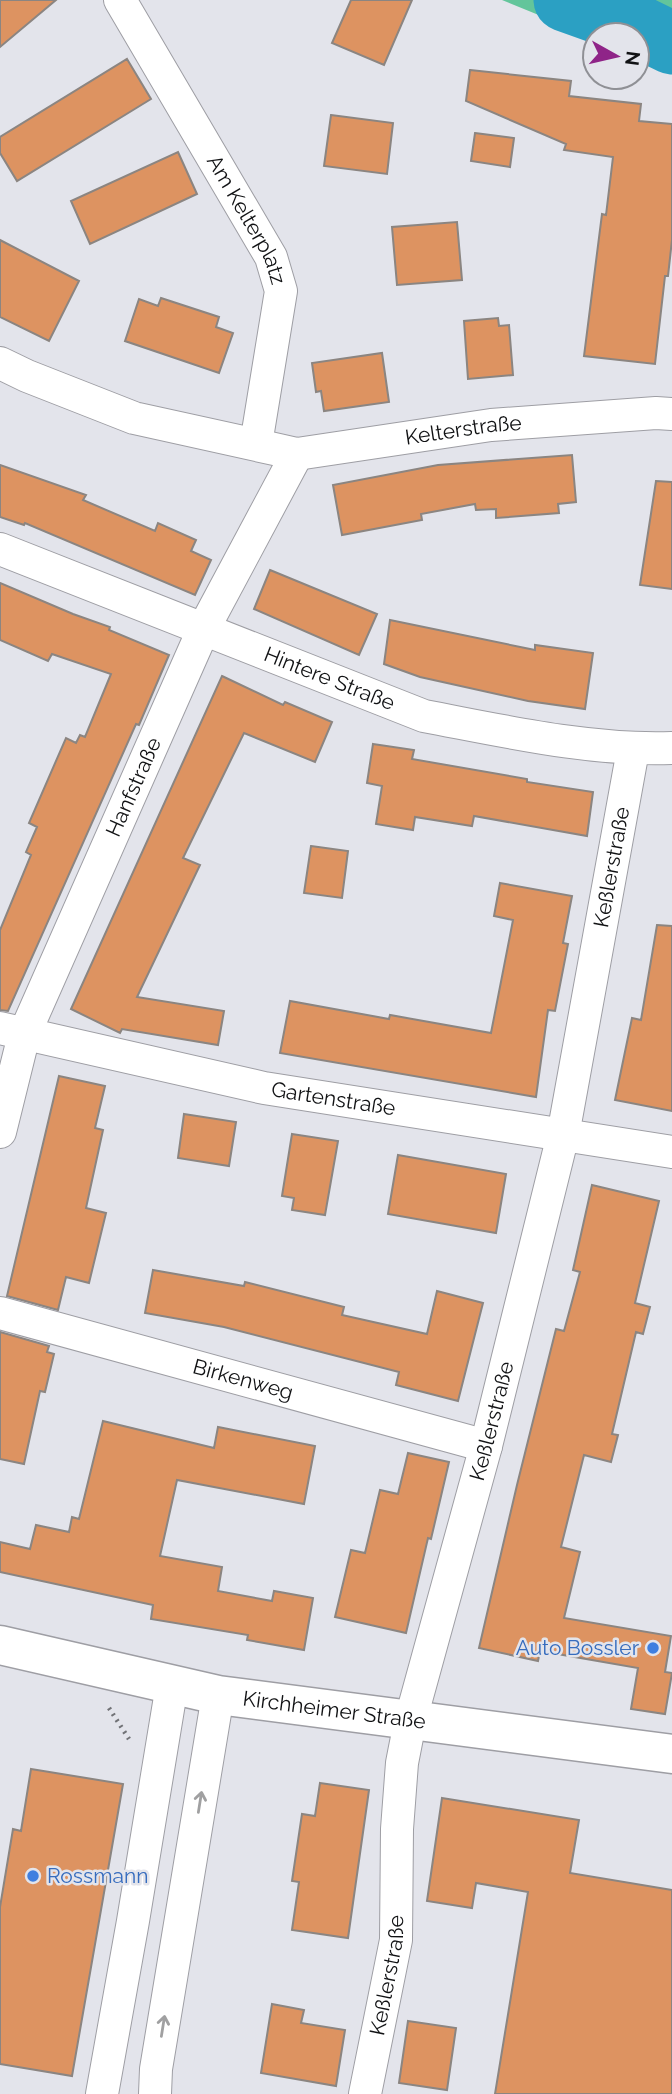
<svg xmlns="http://www.w3.org/2000/svg" width="672" height="2094" viewBox="0 0 672 2094" font-family="Raleway,sans-serif">
<rect width="100%" height="100%" fill="#e3e4eb"/>
<path fill="#63c59b" d="M 502,0 L 672,0 L 672,70 L 637,55 L 637,35 L 595,35 L 595,38 Z"/>
<g fill="none" stroke-linecap="round" stroke-linejoin="round">
<path stroke="#2ba0c3" stroke-width="63" d="M 565,0 L 635,25 L 672,43"/>
</g>
<path fill="#dd9361" stroke="#8b8581" stroke-width="2" d="M 0,0 L 56,0 L 0,47 Z
M 351,0 L 412,0 L 384,65 L 332,43 Z
M 127,59 L 151,99 L 17,181 L 0,153 L 0,137 Z
M 470,70 L 571,81 L 569,96 L 641,104 L 639,121 L 672,124 L 672,240 L 668,276 L 665,276 L 655,364 L 584,356 L 602,214 L 606,215 L 613,157 L 564,150 L 566,144 L 466,101 Z
M 331,115 L 393,123 L 387,174 L 324,166 Z
M 475,133 L 514,138 L 510,167 L 471,161 Z
M 178,152 L 197,194 L 90,244 L 71,201 Z
M 457,222 L 462,280 L 397,285 L 392,227 Z
M 0,240 L 79,281 L 49,341 L 0,317 Z
M 161,298 L 219,317 L 216,327 L 233,333 L 219,373 L 125,341 L 139,299 L 158,306 Z
M 498,318 L 499,326 L 509,325 L 513,375 L 468,379 L 464,321 Z
M 382,353 L 389,402 L 324,411 L 321,391 L 316,392 L 312,363 Z
M 572,455 L 576,502 L 558,504 L 559,513 L 496,518 L 496,509 L 476,510 L 475,504 L 421,514 L 422,520 L 342,535 L 333,485 L 438,465 Z
M 0,465 L 86,495 L 83,500 L 155,531 L 158,523 L 196,540 L 191,551 L 211,560 L 195,595 L 25,523 L 24,525 L 0,517 Z
M 656,481 L 672,482 L 672,589 L 640,585 Z
M 270,570 L 377,614 L 359,655 L 254,609 Z
M 0,583 L 73,614 L 110,627 L 109,630 L 169,655 L 139,725 L 136,724 L 8,1011 L 0,1010 L 0,930 L 31,855 L 26,852 L 37,827 L 29,823 L 66,738 L 76,743 L 80,735 L 85,737 L 111,674 L 52,654 L 48,661 L 0,640 Z
M 390,620 L 535,650 L 535,645 L 593,653 L 585,709 L 528,701 L 420,677 L 384,664 Z
M 222,676 L 283,705 L 285,702 L 332,722 L 315,762 L 244,733 L 183,858 L 200,865 L 137,997 L 224,1011 L 218,1045 L 122,1029 L 120,1033 L 71,1009 Z
M 373,744 L 414,750 L 412,759 L 527,779 L 527,782 L 593,792 L 587,836 L 474,816 L 472,826 L 415,817 L 413,830 L 376,824 L 382,786 L 367,783 Z
M 311,846 L 348,851 L 342,898 L 304,893 Z
M 500,883 L 572,896 L 563,943 L 568,944 L 555,1011 L 548,1010 L 536,1097 L 280,1053 L 290,1001 L 389,1019 L 390,1015 L 491,1033 L 513,920 L 494,916 Z
M 657,925 L 672,926 L 672,1111 L 615,1100 L 632,1018 L 641,1020 Z
M 59,1076 L 105,1086 L 95,1128 L 103,1130 L 86,1208 L 106,1213 L 89,1283 L 66,1277 L 58,1310 L 7,1296 Z
M 184,1114 L 236,1122 L 229,1166 L 178,1158 Z
M 292,1134 L 338,1141 L 325,1215 L 292,1210 L 294,1198 L 282,1196 Z
M 398,1155 L 506,1174 L 496,1233 L 388,1214 Z
M 592,1185 L 659,1201 L 635,1303 L 650,1307 L 643,1334 L 636,1332 L 612,1434 L 618,1435 L 611,1462 L 584,1455 L 561,1547 L 580,1552 L 564,1618 L 671,1636 L 665,1672 L 672,1673 L 665,1714 L 631,1709 L 638,1668 L 540,1651 L 538,1661 L 479,1648 L 517,1485 L 556,1329 L 564,1331 L 580,1272 L 573,1270 Z
M 153,1270 L 244,1286 L 245,1282 L 344,1307 L 342,1315 L 427,1334 L 437,1291 L 483,1303 L 458,1401 L 396,1385 L 399,1372 L 224,1327 L 145,1313 Z
M 0,1332 L 49,1346 L 47,1352 L 54,1354 L 45,1392 L 40,1391 L 24,1464 L 0,1459 Z
M 103,1421 L 214,1448 L 218,1427 L 315,1446 L 304,1504 L 177,1480 L 160,1556 L 222,1567 L 218,1591 L 272,1601 L 274,1591 L 313,1598 L 304,1650 L 247,1640 L 248,1635 L 151,1619 L 153,1605 L 0,1572 L 0,1542 L 30,1549 L 36,1525 L 69,1532 L 72,1517 L 79,1519 Z
M 408,1453 L 449,1462 L 431,1539 L 428,1538 L 406,1633 L 335,1617 L 351,1550 L 365,1553 L 380,1490 L 398,1494 Z
M 31,1769 L 123,1784 L 72,2076 L 0,2064 L 0,1907 L 13,1829 L 21,1831 Z
M 320,1783 L 369,1790 L 348,1938 L 292,1930 L 299,1882 L 292,1881 L 302,1814 L 315,1816 Z
M 442,1798 L 579,1820 L 570,1873 L 672,1890 L 672,2094 L 495,2094 L 528,1892 L 476,1883 L 472,1908 L 427,1901 Z
M 272,2004 L 304,2010 L 301,2023 L 345,2030 L 336,2086 L 261,2073 Z
M 408,2021 L 456,2028 L 447,2090 L 399,2083 Z"/>
<g fill="none" stroke-linecap="round" stroke-linejoin="round">
<defs>
<g id="street">
<path id="s1" d="M 120,0 L 271,257 L 281,291 L 256,444"/>
<path id="s2" d="M 0,363 L 27,376 L 134,418 L 297,454 L 491,425 L 656,413 L 672,414"/>
<path id="s3" d="M 0,549 L 424,716 C 504,731 590,751 672,748"/>
<path id="s4" d="M 0,1028 L 264,1088 L 672,1152"/>
<path id="s5" d="M 0,1132 L 24,1035 L 204,628 L 297,454"/>
<path id="s6" d="M 0,1313 L 486,1446"/>
<path d="M 102,2094 L 133,1921 L 172,1685"/>
<path d="M 155,2094 L 156,2069 L 218,1695"/>
<path id="s7" d="M 365,2094 L 396,1940 L 397,1829 L 402,1763 L 410,1722 L 486,1446 L 563,1135 L 633,750"/>
</g>
<g id="secondary">
<path id="s8" d="M 0,1645 L 218,1695 L 672,1754"/>
</g>
</defs>
<use href="#street" stroke="#9e9ea4" stroke-width="34"/>
<use href="#secondary" stroke="#9e9ea4" stroke-width="41"/>
<path stroke="#717276" stroke-width="4.5" stroke-dasharray="2 5" stroke-linecap="butt" d="M 109,1708 L 129,1739"/>
<use href="#street" stroke="#fff" stroke-width="32"/>
<use href="#secondary" stroke="#fff" stroke-width="38"/>
</g>
<defs><path id="oneway-shaft" d="M-6 0H5M1.5-3L5.5 0L1.5 3" fill="none" stroke-width="1.6" stroke-linecap="round" stroke-linejoin="round" transform="scale(1.75)"/></defs>
<g stroke="#a0a0a1">
<use href="#oneway-shaft" transform="translate(200 1802) rotate(-81)"/>
<use href="#oneway-shaft" transform="translate(163 2026) rotate(-81)"/>
</g>
<g fill="#3f7fe0" stroke="#e3e4eb" stroke-width="2.5">
<circle cx="653" cy="1648" r="7"/>
<circle cx="33" cy="1876" r="7"/>
</g>
<g text-anchor="middle" stroke-width="5" stroke-linejoin="round" paint-order="stroke">
<g font-size="21" fill="#111214" stroke="#e3e4eb">
<text dy="7" stroke="none"><textPath href="#s1" startOffset="254">Am Kelterplatz</textPath></text>
<text dy="7" stroke="none"><textPath href="#s2" startOffset="480">Kelterstraße</textPath></text>
<text dy="7" stroke="none"><textPath href="#s3" startOffset="354">Hintere Straße</textPath></text>
<text dy="7" stroke="none"><textPath href="#s5" startOffset="371">Hanfstraße</textPath></text>
<text dy="7" stroke="none"><textPath href="#s7" startOffset="1255">Keßlerstraße</textPath></text>
<text dy="7" stroke="none"><textPath href="#s4" startOffset="341">Gartenstraße</textPath></text>
<text dy="7" stroke="none"><textPath href="#s6" startOffset="252">Birkenweg</textPath></text>
<text dy="7" stroke="none"><textPath href="#s7" startOffset="688">Keßlerstraße</textPath></text>
<text dy="7" stroke="none"><textPath href="#s8" startOffset="341">Kirchheimer Straße</textPath></text>
<text dy="7" stroke="none"><textPath href="#s7" startOffset="121">Keßlerstraße</textPath></text>
</g>
<g font-size="21" fill="#366cbe" stroke="#e3e4eb" text-anchor="end">
<text x="639" y="1655">Auto Bossler</text>
<text x="47" y="1883" text-anchor="start">Rossmann</text>
</g>
</g>
<g transform="translate(616 56) rotate(98)"><circle r="33" fill="#e3e4eb" stroke="#8f9095" stroke-width="2"/>
<path d="M0-5L12 26L0 18L-12 26Z" fill="#8f2488"/>
<text y="-10" font-size="19" font-weight="bold" text-anchor="middle" fill="#111214">N</text>
</g>
</svg>
